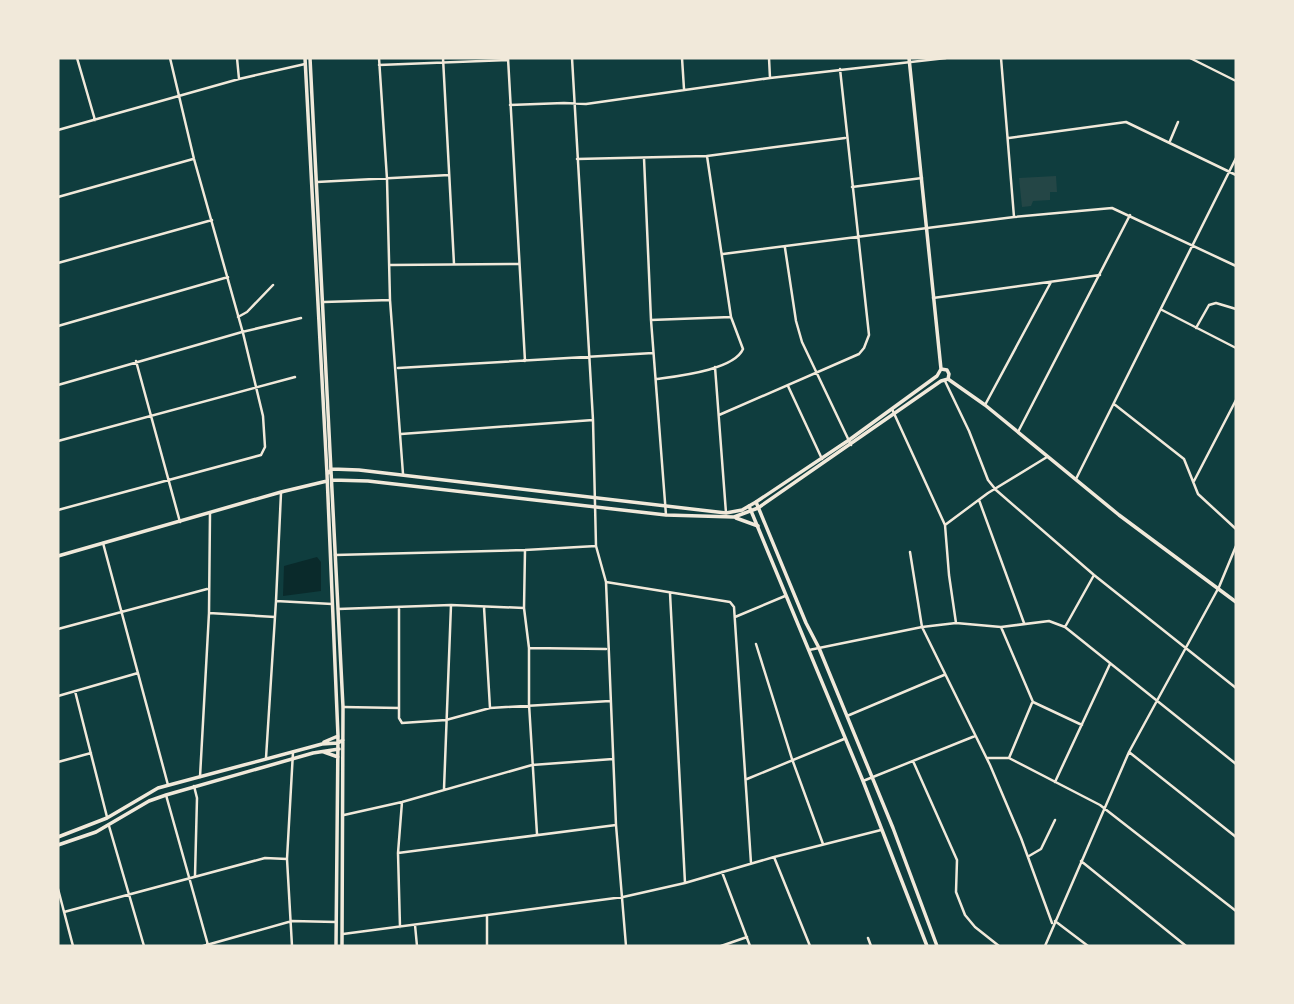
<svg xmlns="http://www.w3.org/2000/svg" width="1294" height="1004" viewBox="0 0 1294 1004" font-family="Figtree,sans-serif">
<rect width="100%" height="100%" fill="#0f3d3e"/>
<path fill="#244646" d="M 1056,176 L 1057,192 L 1050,192 L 1050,200 L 1033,201 L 1031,206 L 1022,207 L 1019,178 Z"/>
<path fill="#0a2a2b" d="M 317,557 L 321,562 L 321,591 L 283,596 L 284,566 Z"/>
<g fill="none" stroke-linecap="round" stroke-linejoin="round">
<path stroke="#f1e9da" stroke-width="2.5" d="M 77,58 L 95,120
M 237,58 L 239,79
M 379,58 L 387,179 L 390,300 L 403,474
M 443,58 L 454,264
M 508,58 L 525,361
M 572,58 L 593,420 L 596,546 L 606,582 L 616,825 L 626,946
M 682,58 L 684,89
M 769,58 L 770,78
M 1001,58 L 1014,217
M 1190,58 L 1236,81
M 379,65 L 508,60
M 510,105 L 564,103 L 586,104 L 770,78 L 946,58
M 58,130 L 239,79 L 305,64
M 1009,138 L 1126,122 L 1236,175
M 1170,141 L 1178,122
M 644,158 L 651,320 L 666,515
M 577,159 L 707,156 L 845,138
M 317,182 L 449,175
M 852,187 L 922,178
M 58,197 L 193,159
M 785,248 L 796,321 L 802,342 L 851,445
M 723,254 L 1014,217 L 1112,208 L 1236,266
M 58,263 L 212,220
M 390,265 L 518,264
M 933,298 L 1100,275
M 324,302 L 390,300
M 1162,310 L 1236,348
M 238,317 L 247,312 L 273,285
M 651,320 L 731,317
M 58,326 L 228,277
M 1196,328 L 1209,305 L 1216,303 L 1236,309
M 136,361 L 180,522
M 715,367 L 726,513
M 398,368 L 653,353
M 657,379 C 678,376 734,370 743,349 L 731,317 L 707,156
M 945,381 L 969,431 L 988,480 L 996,490 L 1094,575 L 1236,688
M 58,385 L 242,332 L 301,318
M 788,386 L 822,459
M 1114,404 L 1184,459 L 1198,494 L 1236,529
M 985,405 L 1051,282
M 892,409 L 945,525 L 949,575 L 956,623
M 719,415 L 859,354 L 864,348 L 869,335 L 840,69
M 1018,432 L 1130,215
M 401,434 L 593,420
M 58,441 L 295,377
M 1076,479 L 1236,158
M 1194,481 L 1236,400
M 281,493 L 276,601 L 332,604
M 979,500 L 1024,623
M 58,510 L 261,455 L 265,447 L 263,416 L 243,333 L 194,159 L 170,58
M 945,525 L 988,493 L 1047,457
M 103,543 L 168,785
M 525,550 L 524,608 L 529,648 L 529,704 L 537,834
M 910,552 L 922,627 L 990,765 L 1021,838 L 1052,923
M 335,555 L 525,550 L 596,546
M 606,582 L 730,602 L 734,607 L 751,863
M 670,593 L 685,883
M 484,607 L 490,708
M 338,609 L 451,605 L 524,608
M 399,609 L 399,718 L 402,723 L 446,720 L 490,708 L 610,701
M 209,613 L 275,617
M 735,617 L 785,596
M 1001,627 L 1033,702 L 1082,725
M 1065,627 L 1094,575
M 58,629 L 207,589
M 756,644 L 792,759 L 823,844
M 529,648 L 606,649
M 809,650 L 922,627 L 956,623 L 1001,627 L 1049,621 L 1065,627 L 1236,764
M 75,691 L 107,817
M 58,696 L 138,673
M 343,707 L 399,708
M 847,716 L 944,675
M 1129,752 L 1236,837
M 266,758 L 276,601
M 987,758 L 1009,758 L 1100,805 L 1236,911
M 1009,758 L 1032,703
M 913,761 L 957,860 L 956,892 L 965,915 L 975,927 L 999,946
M 58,762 L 91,753
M 200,777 L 209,613 L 210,513
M 747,779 L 844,739
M 863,781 L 975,736
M 1055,782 L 1110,664
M 194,786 L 197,798 L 195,876
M 444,789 L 451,605
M 166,795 L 208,945
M 344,815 L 402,802 L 532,765 L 613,759
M 109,826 L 144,946
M 398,853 L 616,825
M 1029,856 L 1041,849 L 1055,820
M 774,857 L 810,946
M 1081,861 L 1186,946
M 722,872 L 750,946
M 58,889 L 73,946
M 64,912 L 265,858 L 287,859
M 1055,921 L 1088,946
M 415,925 L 417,946
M 400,927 L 398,853 L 402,802
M 343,934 L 623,897 L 685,883 L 774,857 L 881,830
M 868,938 L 871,946
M 203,946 L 292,921 L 336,922
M 292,946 L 287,859 L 293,752
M 487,946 L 487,916
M 721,946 L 747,937
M 1045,946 L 1129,752 L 1219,587 L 1236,546"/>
<path stroke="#f1e9da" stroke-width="3.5" d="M 756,502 L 806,623 L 819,648 L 893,828 L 937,946
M 749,506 L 863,781 L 927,946"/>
<path stroke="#f1e9da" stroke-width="3.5" d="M 305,58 L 327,474 L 338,736 L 336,946
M 310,58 L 343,707 L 342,946
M 941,369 L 947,370 L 949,374 L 948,379 L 985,405 L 1119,515 L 1236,602
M 327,474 L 332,469 L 359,470 L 726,513 L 742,510 L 756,502 L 849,440 L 937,376 L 941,369 L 909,58
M 332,480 L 368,481 L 666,515 L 734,517 L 758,508 L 941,381 L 948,379
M 736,518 L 758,526
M 58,556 L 281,492 L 327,481
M 324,742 L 338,736
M 324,752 L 338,757
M 58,837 L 107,818 L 158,788 L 322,744 L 338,743 L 343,740
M 58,845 L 96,832 L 149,801 L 166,795 L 313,753 L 339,749"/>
</g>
<rect width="1294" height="1004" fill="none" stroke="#f1e9da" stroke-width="119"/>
</svg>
